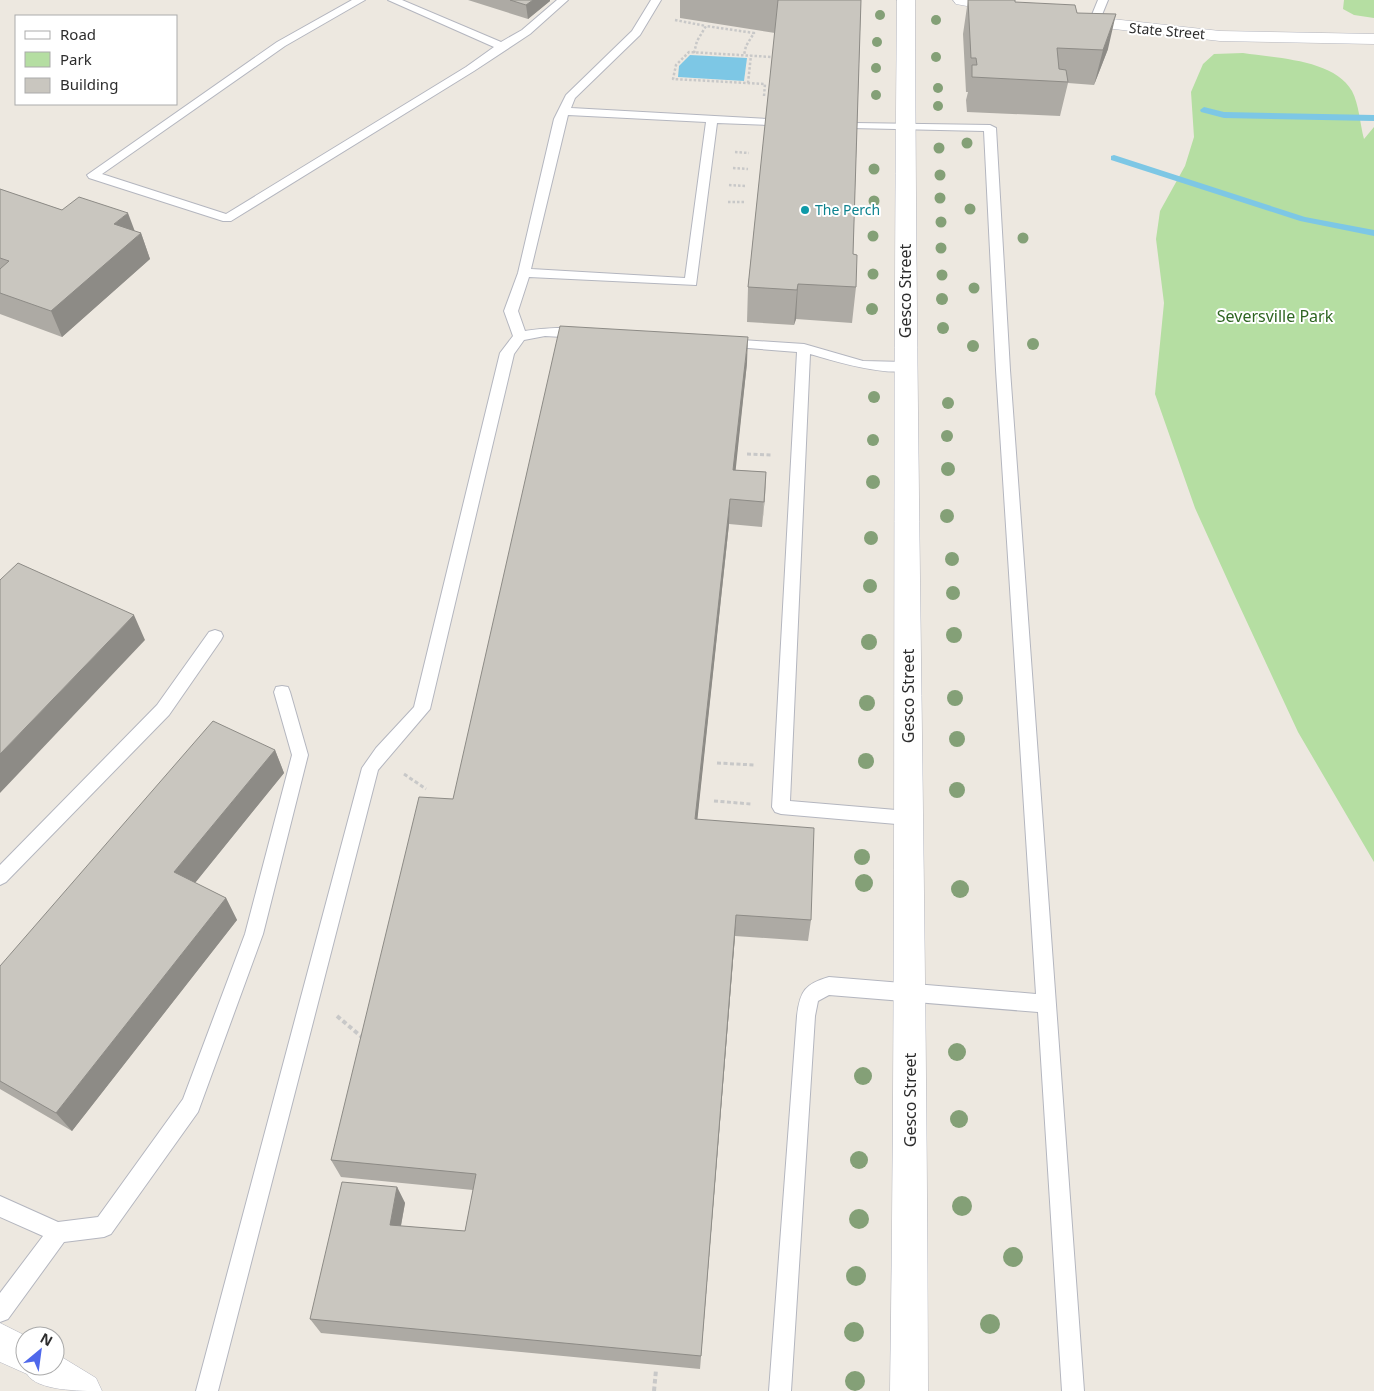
<svg xmlns="http://www.w3.org/2000/svg" width="1374" height="1391" viewBox="0 0 1374 1391" font-family="'Noto Sans',sans-serif">
<rect width="100%" height="100%" fill="#ede8e0"/>
<path fill="#b5dea2" d="M 1344,0 L 1374,0 L 1374,18 L 1354,15 L 1343,9 Z
M 1243,53 C 1275,58 1334,59 1352,91 C 1359,104 1360,124 1364,139 L 1374,127 L 1374,862 L 1298,732 L 1233,592 L 1195,508 L 1155,394 L 1164,303 L 1156,239 L 1160,211 L 1185,166 L 1194,137 L 1191,92 L 1203,64 L 1214,54 Z"/>
<path fill="#7dc7e5" d="M 690,55 L 747,58 L 744,81 L 678,77 L 679,66 Z"/>
<g fill="none" stroke-linecap="round" stroke-linejoin="round">
<path fill="#7dc7e5" fill-rule="evenodd" d="M 1204,107 L 1224,112 L 1374,115 L 1374,121 L 1224,118 L 1201,112 L 1200,110 Z
M 1114,155 L 1305,217 L 1374,230 L 1374,236 L 1300,221 L 1111,160 L 1111,156 Z"/>
<defs>
<path id="lane" d="M 352,0 L 365,0 L 285,46 L 102,174 L 226,214 L 466,67 L 494,47 L 388,0 L 402,0 L 501,42 L 522,30 L 557,0 L 568,0 L 530,34 L 474,71 L 231,221 L 223,221 L 89,178 L 87,175 L 277,42 Z
M 651,0 L 661,0 L 640,35 L 575,98 L 571,108 L 768,119 L 774,122 L 768,125 L 717,123 L 696,285 L 529,277 L 518,311 L 525,331 C 537,329 579,324 587,334 L 580,338 L 545,336 L 524,340 L 514,354 L 430,709 L 378,770 L 218,1391 L 196,1391 L 362,768 L 376,748 L 414,707 L 500,353 L 513,336 L 504,311 L 518,273 L 554,119 L 566,95 L 632,31 ZM 568,115 L 706,122 L 685,278 L 531,269 Z
M 1098,0 L 1108,0 L 1099,22 L 1094,25 L 1089,22 Z
M 855,123 L 990,125 L 996,128 L 1010,370 L 1084,1391 L 1062,1391 L 1038,1012 L 829,995 L 818,1001 L 815,1016 L 791,1391 L 769,1391 L 797,1016 C 800,991 805,984 829,977 L 1036,994 L 996,370 L 984,131 L 851,128 L 851,124 Z
M 727,339 L 804,344 L 863,361 L 905,362 L 912,366 C 901,382 827,359 810,354 L 790,801 L 908,811 L 914,813 L 917,818 L 914,823 L 908,825 L 781,814 L 775,812 L 772,807 L 797,352 L 722,346 L 720,343 Z
M 215,630 L 221,632 L 223,636 L 221,640 L 169,715 L 6,882 L 0,885 L 0,865 L 157,705 L 209,632 Z
M 282,686 L 288,687 L 290,692 L 308,755 L 263,934 L 198,1112 L 111,1234 L 104,1237 L 64,1242 L 8,1319 L 0,1322 L 0,1293 L 43,1236 L 0,1217 L 0,1196 L 58,1222 L 98,1217 L 183,1099 L 245,934 L 292,755 L 274,692 L 276,687 Z"/>
<path id="street" d="M 897,0 L 915,0 C 916,464 927,927 928,1391 L 890,1391 C 897,927 892,464 897,0 Z
M 953,0 L 991,0 L 1011,4 L 1014,8 L 1011,12 L 1005,13 L 956,4 Z
M 1076,15 L 1220,31 L 1374,34 L 1374,44 L 1220,41 L 1070,24 L 1067,20 L 1070,16 Z"/>
<path id="secondary" d="M 0,1323 L 26,1336 L 25,1366 L 55,1366 L 55,1353 L 96,1378 L 102,1391 C 80,1391 37,1391 27,1374 L 0,1362 Z"/>
</defs>
<use href="#lane" stroke="#b4b6bf" stroke-width="2"/>
<use href="#street" stroke="#b4b6bf" stroke-width="1"/>
<use href="#secondary" stroke="#b4b6bf" stroke-width="1"/>
<path stroke="#c8c8c8" stroke-width="2.5" stroke-dasharray="2.5 2" stroke-linecap="butt" d="M 675,20 L 706,26
M 694,53 L 697,41 L 706,26 L 754,33 L 746,46 L 744,55
M 748,83 L 751,55
M 764,96 L 765,84 L 673,79 L 676,65 L 689,52 L 772,57
M 735,152 L 749,153
M 733,168 L 748,169
M 729,185 L 746,186
M 728,202 L 745,202"/>
<path stroke="#c8c8c8" stroke-width="3" stroke-dasharray="4 2.5" stroke-linecap="butt" d="M 747,454 L 771,455
M 717,763 L 754,765
M 404,774 L 426,789
M 714,801 L 751,804"/>
<path stroke="#c8c8c8" stroke-width="4" stroke-dasharray="4.5 3" stroke-linecap="butt" d="M 337,1016 L 363,1038
M 654,1391 L 656,1370"/>
<use href="#lane" fill="#fff" fill-rule="evenodd"/>
<use href="#street" fill="#fff" fill-rule="evenodd"/>
<use href="#secondary" fill="#fff" fill-rule="evenodd"/>
</g>
<g fill="#84a077">
<circle cx="880" cy="15" r="5"/>
<circle cx="936" cy="20" r="5"/>
<circle cx="877" cy="42" r="5"/>
<circle cx="936" cy="57" r="5"/>
<circle cx="876" cy="68" r="5"/>
<circle cx="938" cy="88" r="5"/>
<circle cx="876" cy="95" r="5"/>
<circle cx="938" cy="106" r="5"/>
<circle cx="967" cy="143" r="5.5"/>
<circle cx="939" cy="148" r="5.5"/>
<circle cx="874" cy="169" r="5.5"/>
<circle cx="940" cy="175" r="5.5"/>
<circle cx="940" cy="198" r="5.5"/>
<circle cx="874" cy="201" r="5.5"/>
<circle cx="970" cy="209" r="5.5"/>
<circle cx="941" cy="222" r="5.5"/>
<circle cx="873" cy="236" r="5.5"/>
<circle cx="1023" cy="238" r="5.5"/>
<circle cx="941" cy="248" r="5.5"/>
<circle cx="873" cy="274" r="5.5"/>
<circle cx="942" cy="275" r="5.5"/>
<circle cx="974" cy="288" r="5.5"/>
<circle cx="942" cy="299" r="6"/>
<circle cx="872" cy="309" r="6"/>
<circle cx="943" cy="328" r="6"/>
<circle cx="1033" cy="344" r="6"/>
<circle cx="973" cy="346" r="6"/>
<circle cx="874" cy="397" r="6"/>
<circle cx="948" cy="403" r="6"/>
<circle cx="947" cy="436" r="6"/>
<circle cx="873" cy="440" r="6"/>
<circle cx="948" cy="469" r="7"/>
<circle cx="873" cy="482" r="7"/>
<circle cx="947" cy="516" r="7"/>
<circle cx="871" cy="538" r="7"/>
<circle cx="952" cy="559" r="7"/>
<circle cx="870" cy="586" r="7"/>
<circle cx="953" cy="593" r="7"/>
<circle cx="954" cy="635" r="8"/>
<circle cx="869" cy="642" r="8"/>
<circle cx="955" cy="698" r="8"/>
<circle cx="867" cy="703" r="8"/>
<circle cx="957" cy="739" r="8"/>
<circle cx="866" cy="761" r="8"/>
<circle cx="957" cy="790" r="8"/>
<circle cx="862" cy="857" r="8"/>
<circle cx="864" cy="883" r="9"/>
<circle cx="960" cy="889" r="9"/>
<circle cx="957" cy="1052" r="9"/>
<circle cx="863" cy="1076" r="9"/>
<circle cx="959" cy="1119" r="9"/>
<circle cx="859" cy="1160" r="9"/>
<circle cx="962" cy="1206" r="10"/>
<circle cx="859" cy="1219" r="10"/>
<circle cx="1013" cy="1257" r="10"/>
<circle cx="856" cy="1276" r="10"/>
<circle cx="990" cy="1324" r="10"/>
<circle cx="854" cy="1332" r="10"/>
<circle cx="855" cy="1381" r="10"/>
</g>
<path fill="#adaaa4" d="M 468,0 L 550,0 L 550,1 L 528,19 Z
M 680,0 L 861,0 L 853,254 L 856,287 L 852,323 L 796,319 L 794,325 L 747,322 L 748,287 L 775,33 L 680,18 Z
M 968,0 L 1015,2 L 1077,13 L 1108,49 L 1094,85 L 1068,83 L 1060,116 L 967,112 L 966,100 L 968,92 L 966,92 L 963,34 Z
M 0,189 L 62,210 L 141,233 L 150,259 L 62,337 L 0,314 Z
M 747,363 L 735,470 L 766,472 L 762,527 L 729,524 L 697,819 L 811,920 L 808,941 L 735,936 L 700,1369 L 321,1333 L 310,1319 L 397,1187 L 405,1203 L 401,1226 L 465,1231 L 473,1190 L 341,1177 L 331,1160 Z
M 275,750 L 284,773 L 195,883 L 226,898 L 237,920 L 72,1131 L 0,1089 L 0,966 Z"/>
<path fill="#8d8b86" d="M 533,0 L 550,0 L 550,1 L 528,19 L 526,5 Z
M 1116,14 L 1108,49 L 1094,85 L 1103,50 Z
M 128,213 L 137,237 L 141,233 L 150,259 L 62,337 L 51,311 L 114,224 Z
M 798,284 L 796,319 L 794,325 L 797,290 Z
M 748,337 L 747,363 L 733,495 L 733,470 Z
M 766,472 L 765,497 L 762,527 L 764,502 Z
M 730,499 L 729,524 L 695,842 L 695,819 Z
M 134,615 L 145,640 L 0,793 L 0,754 Z
M 275,750 L 284,773 L 186,894 L 174,872 Z
M 226,898 L 237,920 L 72,1131 L 56,1113 Z
M 736,915 L 735,936 L 700,1369 L 701,1356 Z
M 397,1187 L 405,1203 L 398,1241 L 390,1225 Z"/>
<path fill="#c9c6bf" stroke="#8d8b86" d="M 510,0 L 533,0 L 526,5 Z
M 778,0 L 861,0 L 853,254 L 857,255 L 856,287 L 798,284 L 797,290 L 748,287 Z
M 968,0 L 1015,0 L 1015,2 L 1075,5 L 1077,13 L 1116,14 L 1103,50 L 1057,48 L 1059,69 L 1066,70 L 1068,82 L 972,77 L 972,65 L 977,65 L 976,58 L 971,58 Z
M 0,189 L 62,210 L 79,197 L 128,213 L 114,224 L 141,233 L 51,311 L 0,293 L 0,269 L 9,261 L 0,258 Z
M 560,326 L 748,337 L 733,470 L 766,472 L 764,502 L 730,499 L 695,819 L 814,828 L 811,920 L 736,915 L 701,1356 L 310,1319 L 342,1182 L 397,1187 L 390,1225 L 465,1231 L 476,1174 L 331,1160 L 419,797 L 453,799 Z
M 18,563 L 134,615 L 0,754 L 0,580 Z
M 213,721 L 275,750 L 174,872 L 226,898 L 56,1113 L 0,1081 L 0,966 Z"/>
<circle fill="#0f9aa8" stroke="#fff" stroke-width="2" cx="805" cy="210" r="5"/>
<g text-anchor="middle" stroke-width="4" stroke-linejoin="round" paint-order="stroke">
<g font-size="14" fill="#2d2d2d" stroke="#fff">
<text transform="translate(1167 31) rotate(5)" y="5">State Street</text>
</g>
<g font-size="14" fill="#0d838f" stroke="#fff" text-anchor="start">
<text x="815" y="215">The Perch</text>
</g>
<g font-size="16" fill="#2d2d2d" stroke="#fff">
<text transform="translate(905 291) rotate(-90)" y="6">Gesco Street</text>
<text transform="translate(908 696) rotate(-90)" y="6">Gesco Street</text>
<text transform="translate(910 1100) rotate(-90)" y="6">Gesco Street</text>
</g>
<g font-size="16" fill="#2e6521" stroke="#fff">
<text x="1275" y="322">Seversville Park</text>
</g>
</g>
<rect x="15" y="15" width="162" height="90" fill="#ffffff" stroke="#ababab"/>
<rect x="25" y="31" width="25" height="8" fill="#ffffff" stroke="#ababab"/>
<text x="60" y="40" font-size="15" fill="#2d2d2d">Road</text>
<rect x="25" y="52" width="25" height="15" fill="#b5dea2" stroke="#ababab"/>
<text x="60" y="65" font-size="15" fill="#2d2d2d">Park</text>
<rect x="25" y="78" width="25" height="15" fill="#c9c6bf" stroke="#ababab"/>
<text x="60" y="90" font-size="15" fill="#2d2d2d">Building</text>
<g transform="translate(40 1351) rotate(29)"><circle r="24" fill="#ffffff" stroke="#ababab"/>
<path d="M0-4L9 19L0 12L-9 19Z" fill="#4f68eb"/>
<text y="-8" font-size="14" font-weight="bold" text-anchor="middle" fill="#2d2d2d">N</text>
</g>
</svg>
